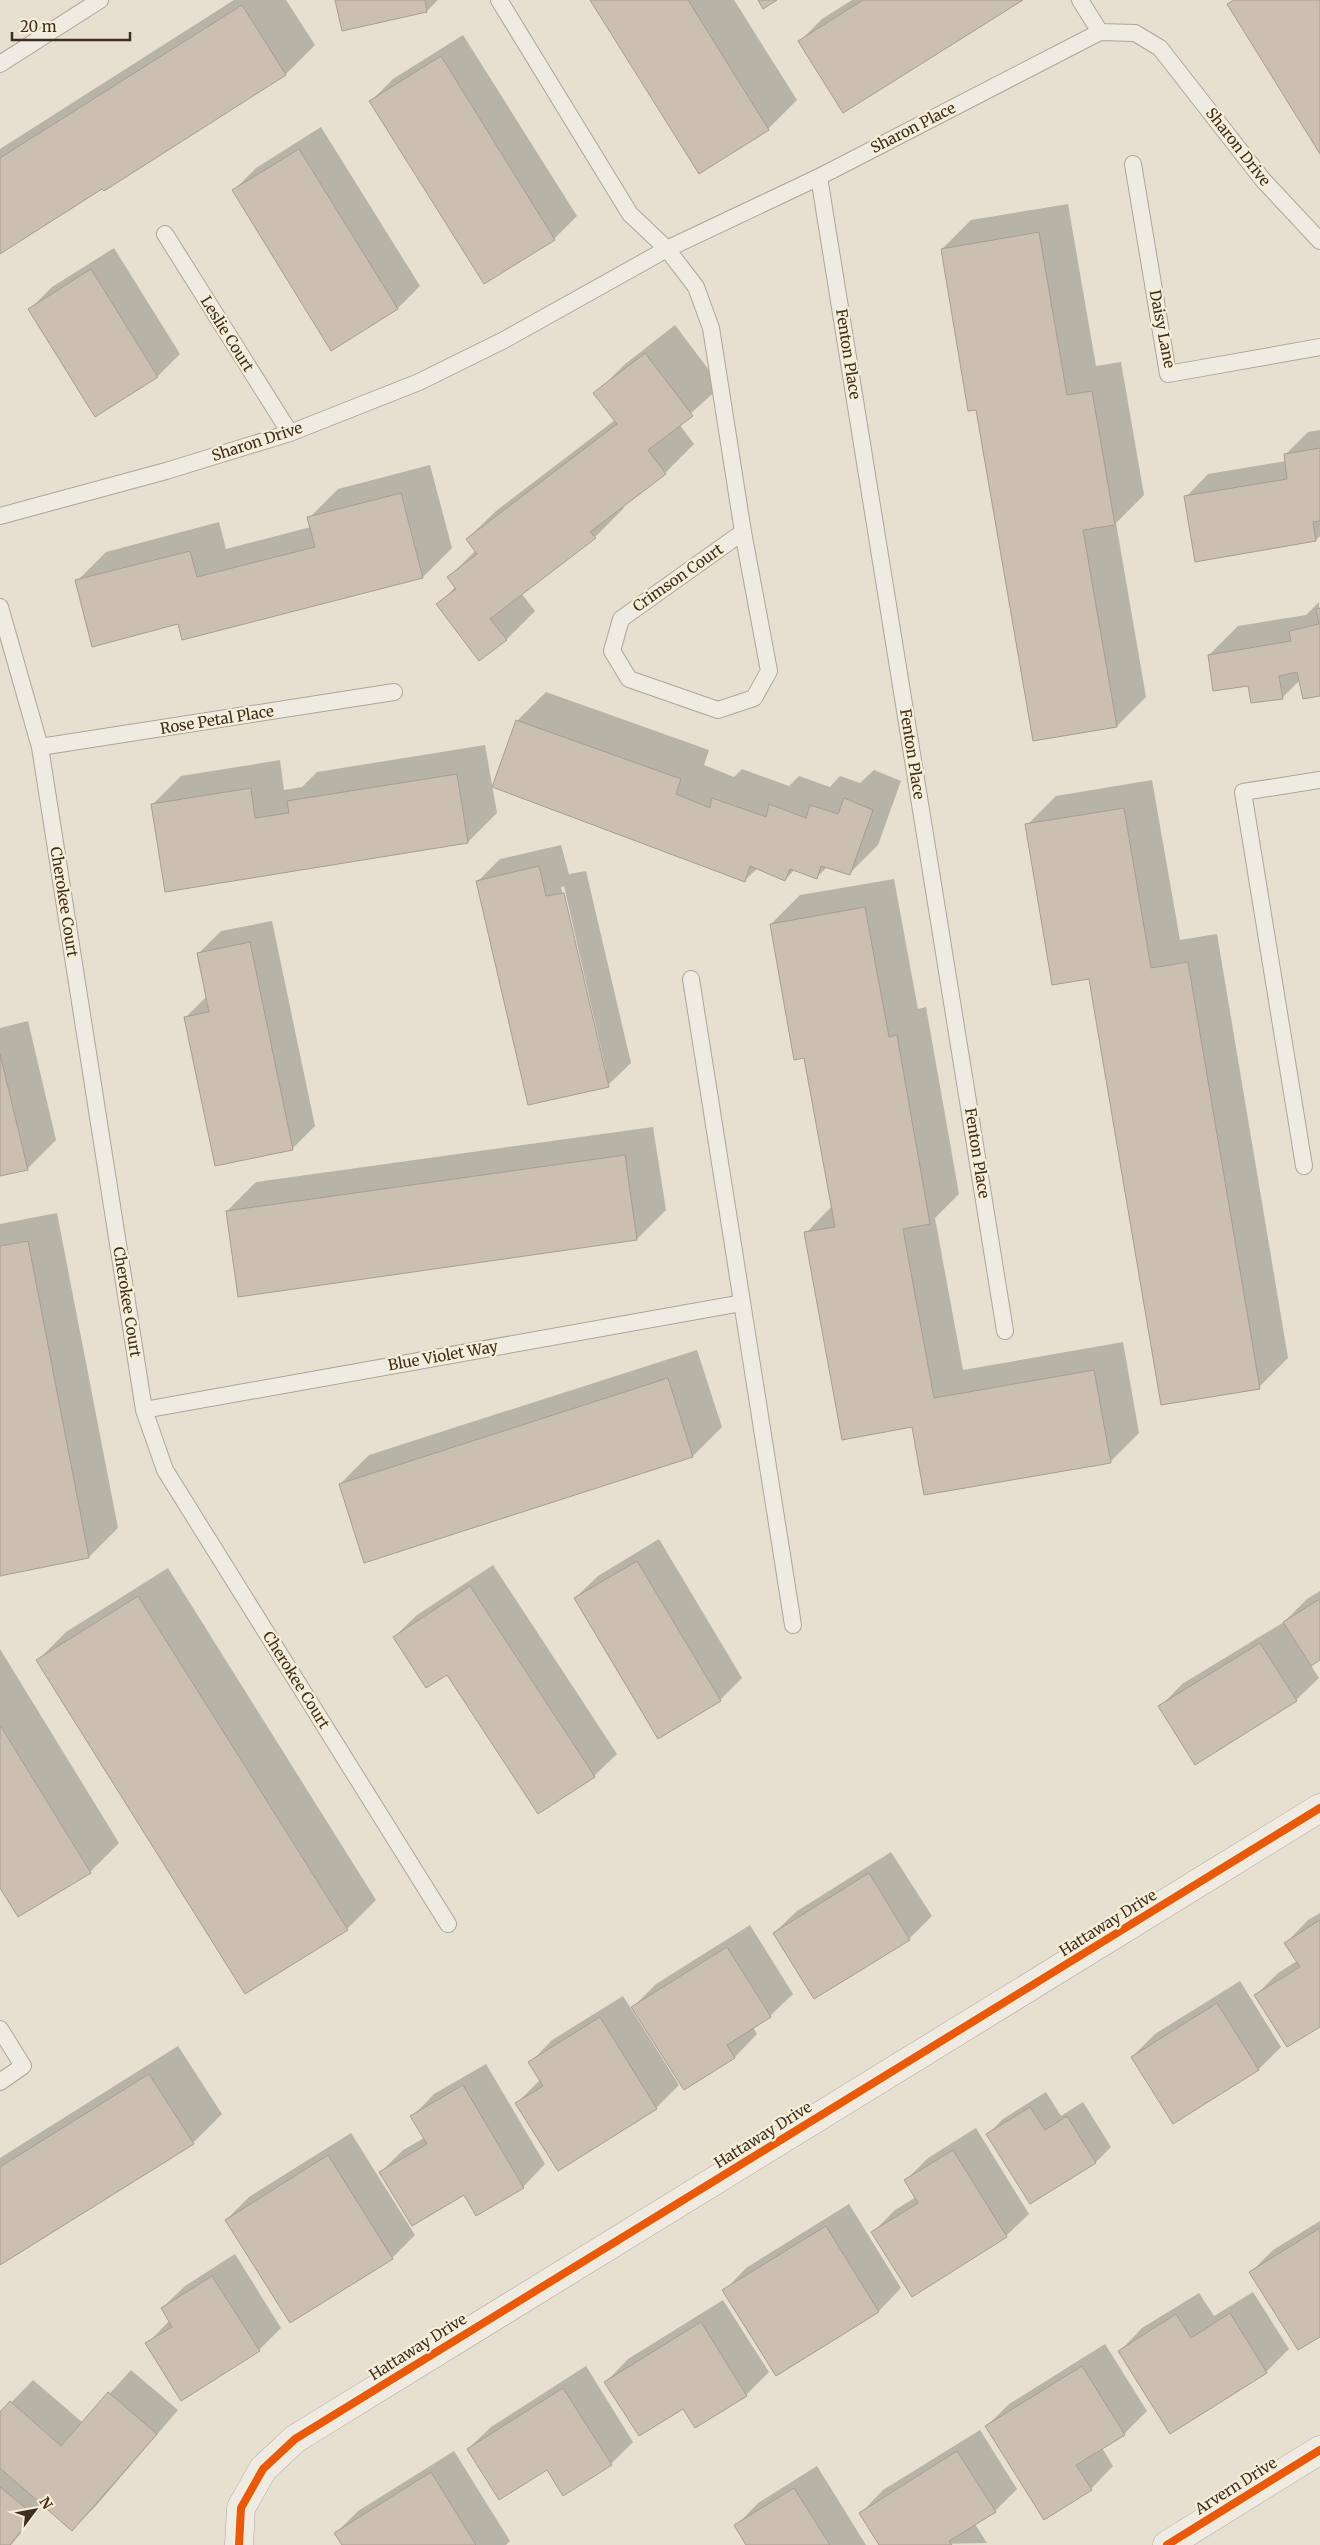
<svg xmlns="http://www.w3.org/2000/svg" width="1320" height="2545" viewBox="0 0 1320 2545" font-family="Merriweather,serif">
<rect width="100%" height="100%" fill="#e7e0d1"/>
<path fill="#0003" fill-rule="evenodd" d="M 234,0 L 286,0 L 315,45 L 286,74 L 0,253 L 0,149 Z
M 336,0 L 438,0 L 427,11 Z
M 592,0 L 734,0 L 797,100 L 768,129 Z
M 852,0 L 1021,0 L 800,41 L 822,19 Z
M 463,35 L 577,216 L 554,239 L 484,283 L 371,101 L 393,79 Z
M 321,127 L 420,286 L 398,308 L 233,191 L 256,168 Z
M 1068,204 L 1096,366 L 1121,362 L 1144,495 L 1116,523 L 1146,697 L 1117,726 L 977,409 L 942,249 L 971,220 Z
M 114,248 L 180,354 L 158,376 L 96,415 L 30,309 L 52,287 Z
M 675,325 L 721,386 L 679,424 L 694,444 L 665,473 L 622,506 L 624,508 L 595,537 L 521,593 L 535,611 L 506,640 L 438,605 L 455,587 L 448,578 L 476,550 L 467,539 L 496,511 L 615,420 L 595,394 L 624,365 Z
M 1320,430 L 1320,536 L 1316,540 L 1186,497 L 1208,474 L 1286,461 L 1285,455 L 1308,432 Z
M 430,465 L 452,548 L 423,577 L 179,623 L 77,581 L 106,552 L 219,522 L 226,549 L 311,527 L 309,518 L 338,489 Z
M 1319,602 L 1320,695 L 1300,680 L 1282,698 L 1249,684 L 1209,655 L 1238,626 L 1306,615 Z
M 546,692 L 709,750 L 704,765 L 734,777 L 742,769 L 789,786 L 799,776 L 830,787 L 840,776 L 860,783 L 874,770 L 901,781 L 878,845 L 849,874 L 827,867 L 817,877 L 795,869 L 785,880 L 758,868 L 744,881 L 517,721 Z
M 485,745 L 497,813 L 468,842 L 166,891 L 152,805 L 181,776 L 280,760 L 284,790 L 302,787 L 317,772 Z
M 1152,780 L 1180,940 L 1217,934 L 1288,1358 L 1259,1387 L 1027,825 L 1056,796 Z
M 561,845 L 569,874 L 586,871 L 631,1063 L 608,1085 L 478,881 L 500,859 ZM 564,886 L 606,1071 L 604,1071 L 561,887 Z
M 894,879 L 918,1009 L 926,1007 L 959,1194 L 935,1218 L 963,1370 L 1123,1342 L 1139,1433 L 1110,1462 L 913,1426 L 806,1233 L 832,1206 L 805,1057 L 771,924 L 800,895 Z
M 272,921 L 315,1126 L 293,1148 L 186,1017 L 207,996 L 198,954 L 221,931 Z
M 28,1021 L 56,1140 L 27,1169 L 0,1175 L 0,1028 Z
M 653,1127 L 666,1210 L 637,1239 L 227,1211 L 256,1182 Z
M 57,1213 L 118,1528 L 89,1557 L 0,1574 L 0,1224 Z
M 697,1350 L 722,1427 L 693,1456 L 365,1562 L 340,1484 L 369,1455 Z
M 659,1539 L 742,1678 L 720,1700 L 575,1598 L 598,1576 Z
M 493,1565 L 617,1754 L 594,1776 L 394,1637 L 417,1615 Z
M 168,1568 L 376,1900 L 347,1929 L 37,1661 L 66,1632 Z
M 1320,1591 L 1320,1659 L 1310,1664 L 1319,1678 L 1296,1700 L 1160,1707 L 1182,1684 L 1284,1622 L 1307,1599 Z
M 0,1649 L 119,1843 L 90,1872 L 0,1885 Z
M 891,1852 L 932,1916 L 909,1939 L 815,1998 L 774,1933 L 797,1911 Z
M 1320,1913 L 1320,2025 L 1256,1995 L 1278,1973 L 1297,1961 L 1286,1943 L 1308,1920 Z
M 750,1925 L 793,1994 L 770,2016 L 753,2027 L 757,2034 L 735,2057 L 684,2088 L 633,2007 L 656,1984 Z
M 1240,1981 L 1281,2047 L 1259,2069 L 1132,2057 L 1155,2034 Z
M 623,1996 L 679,2085 L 656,2108 L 558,2169 L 517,2103 L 540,2080 L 530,2063 L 552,2040 Z
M 178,2046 L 222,2114 L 193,2143 L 0,2264 L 0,2158 Z
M 486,2064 L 545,2164 L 523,2187 L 465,2194 L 381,2172 L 403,2150 L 424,2138 L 412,2117 L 434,2094 Z
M 1046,2092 L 1061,2116 L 1083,2102 L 1111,2147 L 1096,2162 L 1031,2203 L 988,2134 L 1003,2119 Z
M 976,2128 L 1029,2214 L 1006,2236 L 912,2295 L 873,2232 L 895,2210 L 916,2197 L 905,2181 L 928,2158 Z
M 351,2133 L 415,2235 L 392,2258 L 226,2220 L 249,2197 Z
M 849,2204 L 901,2288 L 879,2311 L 776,2374 L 724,2291 L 746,2268 Z
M 1320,2221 L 1320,2335 L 1251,2272 L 1273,2250 Z
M 235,2254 L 281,2328 L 259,2350 L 147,2344 L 170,2320 L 162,2308 L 185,2286 Z
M 1253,2292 L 1289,2349 L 1266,2372 L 1170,2432 L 1120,2351 L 1142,2328 L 1199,2293 L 1214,2316 Z
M 723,2300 L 769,2372 L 746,2395 L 684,2407 L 606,2382 L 628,2359 Z
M 1105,2344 L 1147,2411 L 1124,2434 L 1102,2448 L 1113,2466 L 1091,2489 L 987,2426 L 1009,2404 Z
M 586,2366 L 633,2442 L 611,2464 L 548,2468 L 468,2449 L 491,2427 Z
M 131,2370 L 178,2410 L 95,2507 L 72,2530 L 44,2505 L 11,2545 L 0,2545 L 0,2414 L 33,2380 L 83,2423 Z
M 980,2430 L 1017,2489 L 995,2511 L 975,2524 L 987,2543 L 881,2545 L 861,2513 L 883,2490 Z
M 454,2451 L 510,2541 L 506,2545 L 343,2545 L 336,2533 L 358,2511 Z
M 817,2466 L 866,2545 L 745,2545 L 747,2543 L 736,2526 L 758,2503 Z"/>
<path fill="#cbbfb2" stroke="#a89c90" d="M 335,0 L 425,0 L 427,12 L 342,31 Z
M 590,0 L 688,0 L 769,130 L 699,174 Z
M 758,0 L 777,0 L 763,9 Z
M 863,0 L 1023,0 L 843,113 L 798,41 Z
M 1234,0 L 1320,0 L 1320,154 L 1227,4 Z
M 242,5 L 286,75 L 104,191 L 102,189 L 0,254 L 0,158 Z
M 441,56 L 555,240 L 484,284 L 369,101 Z
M 299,149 L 398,309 L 331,351 L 232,190 Z
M 1039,232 L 1067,395 L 1092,391 L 1115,525 L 1083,530 L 1117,727 L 1033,741 L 976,410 L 968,411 L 941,249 Z
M 91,269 L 158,377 L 95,417 L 28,309 Z
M 645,353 L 693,416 L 648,450 L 666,474 L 590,532 L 596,538 L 490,619 L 507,640 L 479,661 L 436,604 L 456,589 L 447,577 L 477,554 L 466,539 L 617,424 L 593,393 Z
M 1320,448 L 1320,521 L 1313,522 L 1316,541 L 1195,562 L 1184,496 L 1287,479 L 1284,454 Z
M 401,493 L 423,578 L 182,640 L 178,624 L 92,647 L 75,580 L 190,551 L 197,577 L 315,547 L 307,517 Z
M 1320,608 L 1320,696 L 1303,699 L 1297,672 L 1279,676 L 1283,699 L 1251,703 L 1248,686 L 1213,691 L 1208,655 L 1291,641 L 1289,631 L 1319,624 L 1316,609 Z
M 516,720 L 681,779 L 676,794 L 710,808 L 712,798 L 766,817 L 769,804 L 806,818 L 810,805 L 838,814 L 844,798 L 873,810 L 850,875 L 821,866 L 817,879 L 790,869 L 785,881 L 750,866 L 745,882 L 492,787 Z
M 457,774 L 468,843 L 165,892 L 151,804 L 251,788 L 255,818 L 289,813 L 287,801 Z
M 1124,808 L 1151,968 L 1188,962 L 1260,1389 L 1161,1405 L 1089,979 L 1052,985 L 1025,824 Z
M 539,866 L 546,896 L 564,893 L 609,1087 L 528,1105 L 476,881 Z
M 865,907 L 889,1037 L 897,1035 L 930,1224 L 903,1229 L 934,1398 L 1094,1370 L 1111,1463 L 924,1495 L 912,1427 L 842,1440 L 804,1232 L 835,1227 L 804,1058 L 794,1060 L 770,924 Z
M 250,942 L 293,1150 L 215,1166 L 184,1017 L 209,1012 L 197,953 Z
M 0,1054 L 28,1170 L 0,1176 Z
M 625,1155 L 637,1240 L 238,1297 L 226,1211 Z
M 28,1241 L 89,1558 L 0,1576 L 0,1246 Z
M 668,1378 L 693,1457 L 364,1563 L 339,1484 Z
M 637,1561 L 721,1701 L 658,1739 L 574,1598 Z
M 470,1586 L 595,1777 L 538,1814 L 447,1675 L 426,1688 L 393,1637 Z
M 138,1596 L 348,1930 L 245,1994 L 36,1660 Z
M 1320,1599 L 1320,1660 L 1311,1666 L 1283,1622 Z
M 1260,1643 L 1297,1701 L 1195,1765 L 1158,1706 Z
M 0,1725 L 91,1873 L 18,1917 L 0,1888 Z
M 869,1873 L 910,1940 L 814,1999 L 773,1933 Z
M 1320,1920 L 1320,2027 L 1287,2047 L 1254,1995 L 1300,1967 L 1284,1943 Z
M 727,1947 L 771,2017 L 727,2045 L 735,2058 L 684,2090 L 631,2007 Z
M 1217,2003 L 1259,2070 L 1173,2124 L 1131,2057 Z
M 600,2017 L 657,2109 L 558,2171 L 515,2103 L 543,2086 L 528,2062 Z
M 149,2074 L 194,2144 L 0,2265 L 0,2167 Z
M 463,2085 L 524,2188 L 476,2216 L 464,2195 L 412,2226 L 379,2172 L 427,2144 L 410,2116 Z
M 1030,2107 L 1045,2130 L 1067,2116 L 1096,2163 L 1030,2204 L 986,2134 Z
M 953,2150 L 1007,2237 L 912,2297 L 871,2232 L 918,2203 L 904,2180 Z
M 328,2155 L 393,2259 L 290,2323 L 225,2220 Z
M 826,2226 L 879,2312 L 776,2376 L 722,2290 Z
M 1320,2228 L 1320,2337 L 1298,2350 L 1249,2272 Z
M 212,2276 L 260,2351 L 181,2401 L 145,2343 L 172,2327 L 161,2308 Z
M 1230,2313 L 1267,2373 L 1170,2434 L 1118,2351 L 1176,2314 L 1191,2338 Z
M 701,2322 L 747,2396 L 695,2428 L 683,2409 L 639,2436 L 604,2382 Z
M 1082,2366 L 1125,2435 L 1076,2465 L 1092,2490 L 1044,2520 L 985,2426 Z
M 563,2388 L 612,2465 L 563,2496 L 547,2470 L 499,2500 L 467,2449 Z
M 108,2392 L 157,2434 L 72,2531 L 0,2468 L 0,2412 L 10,2401 L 61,2446 Z
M 957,2451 L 996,2512 L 949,2541 L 952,2545 L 879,2545 L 859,2513 Z
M 431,2472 L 476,2545 L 342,2545 L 334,2533 Z
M 0,2487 L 34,2515 L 10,2545 L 0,2545 Z
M 794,2488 L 830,2545 L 746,2545 L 734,2525 Z"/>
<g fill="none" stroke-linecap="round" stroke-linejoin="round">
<defs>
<path id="service" d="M 499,0 L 630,214 L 667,249 L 696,287 L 711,328 L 743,532 L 769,671 L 754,698 L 718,710 L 629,679 L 612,651 L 621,619 L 743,532
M 1080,0 L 1100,32
M 0,64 L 100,0
M 1133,164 L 1168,374 L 1320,347
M 819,177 L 1005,1331
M 165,234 L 290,433
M 0,516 L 166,471 L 290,433 L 419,382 L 504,340 L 667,249 L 819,177 L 1100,32 L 1135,33 L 1160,48 L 1263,180 L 1320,241
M 0,607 L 40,747 L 144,1410 L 165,1470 L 448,1924
M 40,747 L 394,692
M 691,979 L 793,1625
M 1304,1166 L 1243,792 L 1320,780
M 144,1410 L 742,1303
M 0,2029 L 23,2066 L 0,2082"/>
<path id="minor" d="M 1167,2545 L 1320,2450"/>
<path id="tertiary" d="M 239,2545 L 241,2508 L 263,2469 L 295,2439 L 1320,1808"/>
</defs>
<use href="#service" stroke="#ada599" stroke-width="18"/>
<use href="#minor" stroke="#ada599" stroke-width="29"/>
<use href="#tertiary" stroke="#ada599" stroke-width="29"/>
<use href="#service" stroke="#efebe3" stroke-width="16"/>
<use href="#minor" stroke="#efebe3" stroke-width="28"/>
<use href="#tertiary" stroke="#efebe3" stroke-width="28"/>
<defs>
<path id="cycleway" d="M 239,2545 L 241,2508 L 263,2469 L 295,2439 L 1320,1808
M 1167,2545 L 1320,2450"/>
</defs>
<use href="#cycleway" stroke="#f7eed8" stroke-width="11"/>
<use href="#cycleway" stroke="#e8590c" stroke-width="8"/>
</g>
<g text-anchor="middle" stroke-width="4.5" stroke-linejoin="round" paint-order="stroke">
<g font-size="15" fill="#3d2e20" stroke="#f7eed8">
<text transform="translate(913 128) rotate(-27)" y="5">Sharon Place</text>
<text transform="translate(1238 147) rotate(52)" y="5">Sharon Drive</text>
<text transform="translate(1162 329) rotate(79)" y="5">Daisy Lane</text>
<text transform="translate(227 334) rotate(58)" y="5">Leslie Court</text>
<text transform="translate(848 354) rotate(81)" y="5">Fenton Place</text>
<text transform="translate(257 442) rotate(-18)" y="5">Sharon Drive</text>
<text transform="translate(678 578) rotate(-35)" y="5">Crimson Court</text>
<text transform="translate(217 720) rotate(-9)" y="5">Rose Petal Place</text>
<text transform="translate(912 754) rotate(81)" y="5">Fenton Place</text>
<text transform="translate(64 902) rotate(81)" y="5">Cherokee Court</text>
<text transform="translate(977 1153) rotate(81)" y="5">Fenton Place</text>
<text transform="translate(127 1302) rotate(81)" y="5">Cherokee Court</text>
<text transform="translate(443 1356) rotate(-10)" y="5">Blue Violet Way</text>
<text transform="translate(296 1680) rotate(58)" y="5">Cherokee Court</text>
<text transform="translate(1108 1923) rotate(-32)" y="5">Hattaway Drive</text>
<text transform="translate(763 2135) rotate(-32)" y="5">Hattaway Drive</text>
<text transform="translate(418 2347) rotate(-32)" y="5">Hattaway Drive</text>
<text transform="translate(1236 2486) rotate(-32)" y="5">Arvern Drive</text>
</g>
</g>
<g transform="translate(35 2510) rotate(58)" stroke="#f7eed8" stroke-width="4" paint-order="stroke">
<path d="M0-4L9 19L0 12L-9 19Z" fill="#3d2e20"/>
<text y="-8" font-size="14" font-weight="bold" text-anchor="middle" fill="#3d2e20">N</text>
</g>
<path d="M12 32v8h118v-8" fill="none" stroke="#3d2e20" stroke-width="2.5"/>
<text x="20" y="32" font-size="15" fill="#3d2e20" stroke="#f7eed8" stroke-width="4" paint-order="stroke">20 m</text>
</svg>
